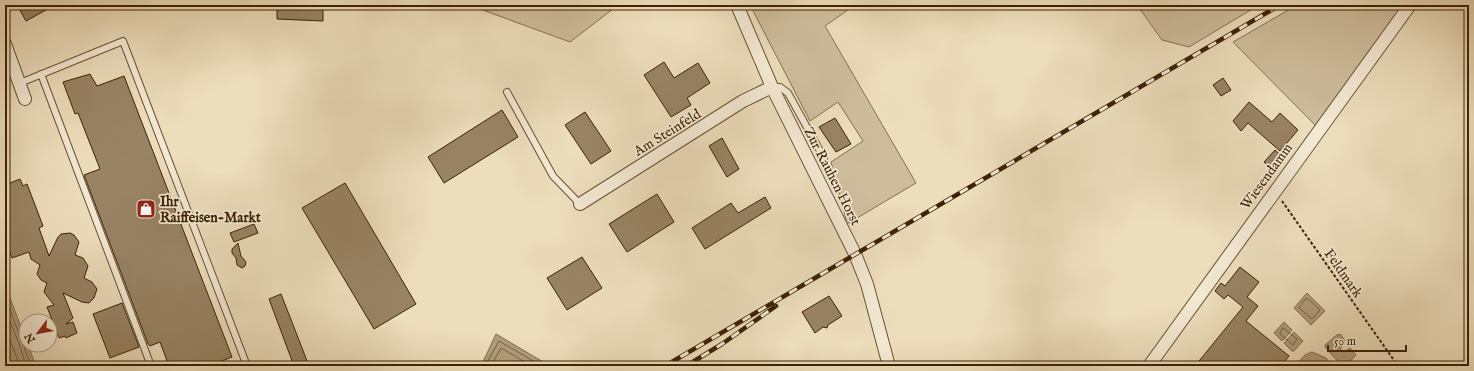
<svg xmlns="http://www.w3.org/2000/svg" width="1474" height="371" viewBox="0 0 1474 371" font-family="'IM FELL English',serif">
<rect width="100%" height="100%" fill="#ecddbb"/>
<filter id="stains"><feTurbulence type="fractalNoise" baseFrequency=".005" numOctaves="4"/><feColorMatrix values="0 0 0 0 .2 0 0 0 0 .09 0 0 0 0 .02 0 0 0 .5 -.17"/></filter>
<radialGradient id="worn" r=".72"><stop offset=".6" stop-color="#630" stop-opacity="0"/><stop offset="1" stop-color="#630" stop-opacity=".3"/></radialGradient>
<path fill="#cebd9c" stroke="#857050" d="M 469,5 L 618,5 L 570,42 Z
M 750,5 L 855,5 L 825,26 L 916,183 L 847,224 L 831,162 L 863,141 L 838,102 L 810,121 Z
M 1137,5 L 1259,5 L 1189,47 L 1162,40 Z
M 1297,5 L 1404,5 L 1317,127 L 1233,42 Z"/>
<path fill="#b09d7d" stroke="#826c4d" d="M 5,285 L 26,340 L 26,345 L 28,345 L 36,366 L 5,366 Z
M 1307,293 L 1325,311 L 1311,325 L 1294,308 Z
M 1284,322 L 1292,330 L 1282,341 L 1274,333 Z
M 1294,332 L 1303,341 L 1294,351 L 1292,351 L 1284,343 Z
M 496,334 L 550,366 L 481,366 Z
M 1338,334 L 1341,335 L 1345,341 L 1340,350 L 1344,352 L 1350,348 L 1356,355 L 1346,366 L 1342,366 L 1325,347 L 1325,345 Z
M 1312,352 L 1326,358 L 1332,366 L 1295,366 L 1305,355 Z"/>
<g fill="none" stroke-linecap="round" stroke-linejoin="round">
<path stroke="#766041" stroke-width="1" d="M 5,296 L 20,337 L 26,341 L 24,347 L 31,366
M 1306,299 L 1308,299 L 1320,310 L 1312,319 L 1299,308 Z
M 5,310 L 19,343 L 26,366
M 5,327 L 20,366
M 1283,328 L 1297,339 L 1293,345 L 1280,334 Z
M 485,366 L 499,341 L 542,366
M 491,366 L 501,348 L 532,366"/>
</g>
<path fill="#988364" stroke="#3c2205" d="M 17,5 L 55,5 L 26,21 Z
M 277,5 L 323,5 L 323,21 L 277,19 Z
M 664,62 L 674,78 L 698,63 L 710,83 L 687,98 L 691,105 L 671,117 L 644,75 Z
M 90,74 L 97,86 L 124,76 L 232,357 L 209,366 L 169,366 L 160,342 L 150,346 L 148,344 L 84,175 L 100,169 L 78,113 L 75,114 L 63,82 Z
M 1223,78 L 1231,90 L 1221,96 L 1213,85 Z
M 1249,102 L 1272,122 L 1280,113 L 1298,130 L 1280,151 L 1248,123 L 1241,131 L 1233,121 Z
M 502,110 L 518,137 L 444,183 L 428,157 Z
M 585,112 L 611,151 L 591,164 L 565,125 Z
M 835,118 L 851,144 L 836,152 L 819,127 Z
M 722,138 L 739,169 L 727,177 L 709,146 Z
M 1275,150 L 1285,159 L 1274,171 L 1264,162 Z
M 20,179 L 23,186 L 27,184 L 43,226 L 39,228 L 49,256 L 58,237 L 61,234 L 70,233 L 74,235 L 79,242 L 75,255 L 83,258 L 88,266 L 84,278 L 92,282 L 97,289 L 94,298 L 89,303 L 82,302 L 63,293 L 73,318 L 66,324 L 73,322 L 77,333 L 66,338 L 65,336 L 59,338 L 47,307 L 54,305 L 44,292 L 47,283 L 41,280 L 37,274 L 40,265 L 31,259 L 29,252 L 12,258 L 5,239 L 5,217 L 9,215 L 5,204 L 5,185 Z
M 345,183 L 416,304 L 374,329 L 302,208 Z
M 657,194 L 674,222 L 627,252 L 609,224 Z
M 765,197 L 771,208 L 705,249 L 692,228 L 731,203 L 738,213 Z
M 254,224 L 258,233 L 234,242 L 230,233 Z
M 238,243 L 241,256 L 246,262 L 245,266 L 242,268 L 237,265 L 236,258 L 232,253 L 232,249 Z
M 582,257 L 602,288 L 567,310 L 547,278 Z
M 1240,267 L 1259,282 L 1247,297 L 1258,306 L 1246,321 L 1289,356 L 1281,366 L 1195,366 L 1243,307 L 1228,295 L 1224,299 L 1215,291 L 1221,283 L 1225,286 Z
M 281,294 L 309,366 L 294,366 L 269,299 Z
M 829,296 L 842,316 L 828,325 L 827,328 L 823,327 L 815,333 L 802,312 Z
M 122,303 L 139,347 L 110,358 L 93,314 Z"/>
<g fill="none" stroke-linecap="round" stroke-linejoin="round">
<defs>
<path id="lane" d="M 41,74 L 151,366
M 20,83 L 123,41 L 247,366
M 772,87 L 780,87 L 788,93 L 824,158
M 507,92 L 553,176 L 580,204"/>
<path id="street" d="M 737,5 L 772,87 L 855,254 L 867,284 L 889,366
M 5,44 L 25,99
M 580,204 L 743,101 L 772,87
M 1149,366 L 1410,5"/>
</defs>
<use href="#lane" stroke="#685132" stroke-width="8"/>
<use href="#street" stroke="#685132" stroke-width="14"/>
<path stroke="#3c2205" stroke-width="2" stroke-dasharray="3 2" stroke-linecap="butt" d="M 1282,201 L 1398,366"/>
<use href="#lane" stroke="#f3e9d3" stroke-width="6"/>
<use href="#street" stroke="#f3e9d3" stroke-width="12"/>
<defs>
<path id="rail" d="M 665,366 L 1280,5
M 686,366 L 722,344 L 776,306"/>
</defs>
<use href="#rail" stroke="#3c2205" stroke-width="4.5"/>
<use href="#rail" stroke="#f3e9d3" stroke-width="3" stroke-dasharray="9" stroke-linecap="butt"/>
</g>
<defs>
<symbol id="shop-square" viewBox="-11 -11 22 22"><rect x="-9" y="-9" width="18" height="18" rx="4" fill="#8f2418" stroke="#f3e9d3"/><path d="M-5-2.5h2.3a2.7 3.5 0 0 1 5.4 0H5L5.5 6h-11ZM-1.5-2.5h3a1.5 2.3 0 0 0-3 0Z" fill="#fff"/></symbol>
</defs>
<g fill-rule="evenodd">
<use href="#shop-square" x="135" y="198" width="22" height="22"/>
</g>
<g text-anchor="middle" stroke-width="3.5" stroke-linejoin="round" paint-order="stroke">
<g font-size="14" fill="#3c2205" stroke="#f3e9d3">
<text transform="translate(667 132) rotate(-32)" y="5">Am Steinfeld</text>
<text transform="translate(833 176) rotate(63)" y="5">Zur Rauhen Horst</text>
<text transform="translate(1266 176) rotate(-54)" y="5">Wiesendamm</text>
<text transform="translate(1344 273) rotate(55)" y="5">Feldmark</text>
</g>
<g font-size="14" font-weight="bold" fill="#3c2205" stroke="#f3e9d3" text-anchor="start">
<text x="160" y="206">Ihr<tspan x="160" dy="16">Raiffeisen-Markt</tspan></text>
</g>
</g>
<rect width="1474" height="371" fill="none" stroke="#ecddbb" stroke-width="20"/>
<rect x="6" y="6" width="1462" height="359" fill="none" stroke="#3c2205" stroke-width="2"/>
<rect x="10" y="10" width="1454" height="351" fill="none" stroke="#3c2205"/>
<g transform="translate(38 333) rotate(238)"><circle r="19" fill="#f3e9d3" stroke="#aa9981"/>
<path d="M0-3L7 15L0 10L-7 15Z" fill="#8f2418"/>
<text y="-6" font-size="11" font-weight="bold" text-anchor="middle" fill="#3c2205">N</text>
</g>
<path d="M1328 345v6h78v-6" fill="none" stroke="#3c2205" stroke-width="2"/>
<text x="1334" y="345" font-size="12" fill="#3c2205" stroke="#f3e9d3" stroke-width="3" paint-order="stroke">50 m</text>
<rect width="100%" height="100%" filter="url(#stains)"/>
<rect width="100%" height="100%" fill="url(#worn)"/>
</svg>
